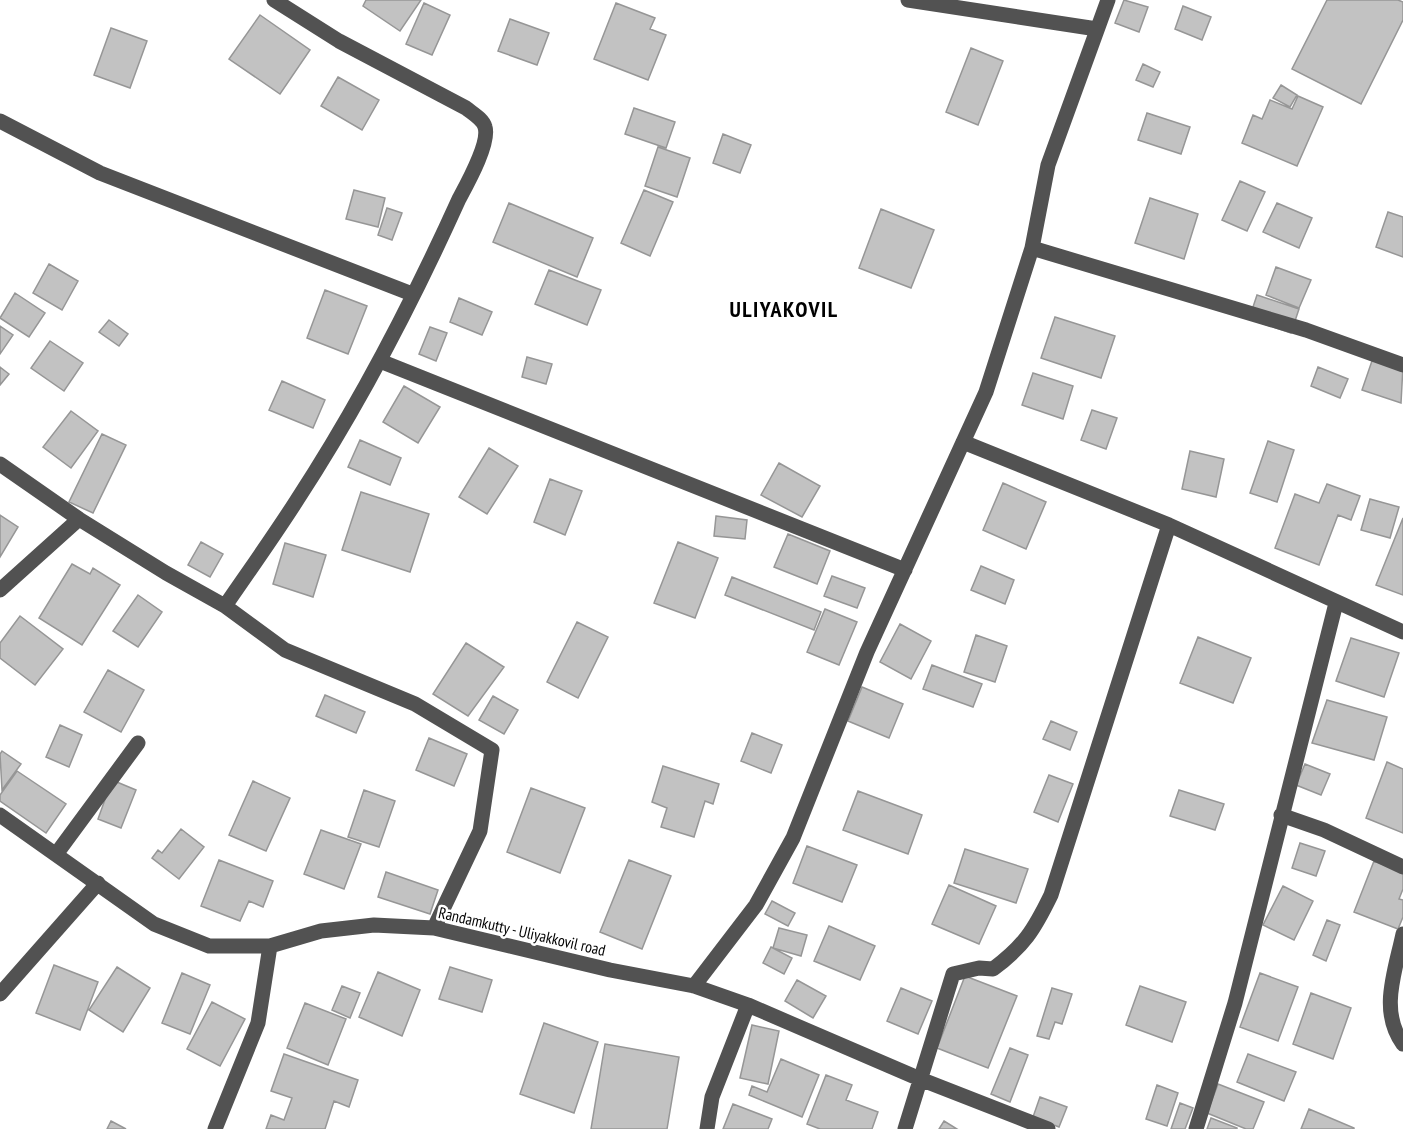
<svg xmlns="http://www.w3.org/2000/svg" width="1403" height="1129" viewBox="0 0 1403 1129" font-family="'PT Sans Narrow',sans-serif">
<rect width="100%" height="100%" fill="#fff"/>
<path fill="#c2c2c2" stroke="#969696" stroke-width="1.5" d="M 366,0 L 421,0 L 400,31 L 363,6 Z
M 1124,0 L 1148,7 L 1139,32 L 1115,23 Z
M 1327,0 L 1398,0 L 1403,2 L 1403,20 L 1361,104 L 1292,69 Z
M 424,3 L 450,15 L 432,55 L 406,44 Z
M 616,3 L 655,18 L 650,29 L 666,35 L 648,80 L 594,59 Z
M 1183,6 L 1211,17 L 1202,40 L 1175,29 Z
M 260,15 L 310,50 L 280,94 L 229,59 Z
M 510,19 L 549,33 L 537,65 L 498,51 Z
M 111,28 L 147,41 L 130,88 L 94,75 Z
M 971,48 L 1003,61 L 978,125 L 946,112 Z
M 1143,64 L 1160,72 L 1153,87 L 1136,80 Z
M 338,77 L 379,100 L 362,130 L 321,106 Z
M 1281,85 L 1297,95 L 1290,107 L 1273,98 Z
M 1298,96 L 1323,107 L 1297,166 L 1242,143 L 1253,115 L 1262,119 L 1270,100 L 1292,109 Z
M 634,108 L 675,122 L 666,148 L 625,134 Z
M 1147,113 L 1190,127 L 1181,154 L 1138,140 Z
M 723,134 L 751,145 L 740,173 L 713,163 Z
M 658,147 L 690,158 L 677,197 L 645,186 Z
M 1240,181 L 1265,192 L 1247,231 L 1222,220 Z
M 354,190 L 385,198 L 378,227 L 346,219 Z
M 644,190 L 673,202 L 650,256 L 621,243 Z
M 1150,198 L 1198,214 L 1184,259 L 1135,243 Z
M 509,203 L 593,238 L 577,277 L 493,242 Z
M 1277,203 L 1312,218 L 1299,248 L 1263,232 Z
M 387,208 L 402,213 L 392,240 L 378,235 Z
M 881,209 L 934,230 L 911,288 L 859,268 Z
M 1388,212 L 1403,217 L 1403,257 L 1376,247 Z
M 49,264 L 78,281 L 62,310 L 33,293 Z
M 1276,267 L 1311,280 L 1299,308 L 1266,295 Z
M 549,270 L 601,290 L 587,325 L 535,304 Z
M 325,290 L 367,306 L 348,354 L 307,338 Z
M 15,293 L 45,313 L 29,337 L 0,318 Z
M 1257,295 L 1299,309 L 1291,333 L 1249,319 Z
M 459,298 L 492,312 L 482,335 L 450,322 Z
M 1055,317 L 1115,336 L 1101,378 L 1041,358 Z
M 109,320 L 128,334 L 119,346 L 99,332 Z
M 0,326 L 13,335 L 0,354 Z
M 430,327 L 447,333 L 436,361 L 419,354 Z
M 50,341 L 83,363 L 64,391 L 31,368 Z
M 1374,355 L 1403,366 L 1401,403 L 1362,390 Z
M 527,357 L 552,364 L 546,384 L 522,377 Z
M 0,367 L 9,374 L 0,385 Z
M 1318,367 L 1348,379 L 1340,398 L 1311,386 Z
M 1033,373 L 1073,386 L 1063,419 L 1022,405 Z
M 282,381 L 325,400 L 313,428 L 269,410 Z
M 404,386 L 440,407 L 418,443 L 383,422 Z
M 1092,410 L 1117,418 L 1106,449 L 1081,440 Z
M 71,411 L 98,431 L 71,468 L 43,447 Z
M 102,434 L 126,445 L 93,513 L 69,502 Z
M 360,440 L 401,458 L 390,485 L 348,467 Z
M 1268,441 L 1294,450 L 1277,502 L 1250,493 Z
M 489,448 L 518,466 L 487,514 L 459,497 Z
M 1190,451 L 1224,459 L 1216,497 L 1182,489 Z
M 779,463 L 820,486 L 802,517 L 761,495 Z
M 550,479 L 582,491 L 565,535 L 534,522 Z
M 1003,483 L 1046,502 L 1026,549 L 983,530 Z
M 1327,484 L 1360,496 L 1351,520 L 1338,515 L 1319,565 L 1275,548 L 1295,494 L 1319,503 Z
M 361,492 L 429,514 L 410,572 L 342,550 Z
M 1370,499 L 1399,507 L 1390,538 L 1361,530 Z
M 0,515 L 18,527 L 0,557 Z
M 716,516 L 747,520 L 745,539 L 714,536 Z
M 1403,518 L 1403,595 L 1376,585 Z
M 788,534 L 830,551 L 817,584 L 774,567 Z
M 201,542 L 223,554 L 210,577 L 188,565 Z
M 678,542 L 718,558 L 695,618 L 654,603 Z
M 285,543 L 326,555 L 313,597 L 273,584 Z
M 72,564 L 90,574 L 93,568 L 120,585 L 82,645 L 39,618 Z
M 981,566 L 1014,580 L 1005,604 L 971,590 Z
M 832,576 L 865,588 L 857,608 L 824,596 Z
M 732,577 L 821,612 L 814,630 L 725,595 Z
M 138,595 L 162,612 L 138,647 L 113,631 Z
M 825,609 L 857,622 L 839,665 L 807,652 Z
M 20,616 L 63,649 L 35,685 L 0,658 L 0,643 Z
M 577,622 L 608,637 L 578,698 L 547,682 Z
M 900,624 L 931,641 L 911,679 L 880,662 Z
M 976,635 L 1007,646 L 995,682 L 964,672 Z
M 1198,637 L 1251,658 L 1233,703 L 1180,683 Z
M 1351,638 L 1399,653 L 1384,697 L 1336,681 Z
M 466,643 L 504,667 L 468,716 L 433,694 Z
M 932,665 L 982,684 L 973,707 L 923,689 Z
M 108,670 L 144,690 L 121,732 L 84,712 Z
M 862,687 L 903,704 L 889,738 L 848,721 Z
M 325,695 L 365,712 L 356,733 L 316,716 Z
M 493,696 L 518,710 L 504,734 L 479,720 Z
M 1327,700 L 1387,717 L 1374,760 L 1312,743 Z
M 1051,721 L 1077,732 L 1070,750 L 1043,739 Z
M 60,725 L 82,735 L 69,767 L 46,757 Z
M 752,733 L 782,745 L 771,773 L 741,761 Z
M 429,738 L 467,754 L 454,786 L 416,770 Z
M 2,751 L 21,764 L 2,790 L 0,754 Z
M 1387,762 L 1403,769 L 1403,833 L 1366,818 Z
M 1305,764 L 1330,774 L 1321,795 L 1296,785 Z
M 663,766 L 719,784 L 713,804 L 705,801 L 694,837 L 661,827 L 667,808 L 652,802 Z
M 17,771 L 66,804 L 46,833 L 0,801 L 0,795 Z
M 1049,775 L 1073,784 L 1058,822 L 1034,812 Z
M 112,780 L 136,790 L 121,828 L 98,819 Z
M 253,781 L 290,798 L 266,851 L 229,835 Z
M 531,788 L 585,808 L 560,873 L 507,852 Z
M 364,790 L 395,801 L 379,847 L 348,837 Z
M 1179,790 L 1224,804 L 1215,830 L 1170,816 Z
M 858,791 L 922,815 L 908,854 L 843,830 Z
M 181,829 L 204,847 L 179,879 L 152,858 L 158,850 L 162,853 Z
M 321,830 L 361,844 L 344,889 L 304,874 Z
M 1300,843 L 1325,851 L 1316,876 L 1292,868 Z
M 807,846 L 857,865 L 842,902 L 793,883 Z
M 965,849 L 1028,869 L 1016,903 L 954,883 Z
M 219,860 L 273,881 L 263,907 L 249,901 L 240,921 L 201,906 Z
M 629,860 L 671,876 L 642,949 L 600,932 Z
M 1374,861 L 1403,872 L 1403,889 L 1399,899 L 1403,900 L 1403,917 L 1398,929 L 1354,912 Z
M 386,872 L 438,890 L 430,914 L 378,897 Z
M 949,885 L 996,906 L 979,944 L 932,924 Z
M 1283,886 L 1313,901 L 1294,940 L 1263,925 Z
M 772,901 L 795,913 L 788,926 L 765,914 Z
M 1327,920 L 1340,925 L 1326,961 L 1313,955 Z
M 829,926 L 875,946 L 860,980 L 814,961 Z
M 779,928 L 807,935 L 801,956 L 773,948 Z
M 771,947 L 792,958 L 784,974 L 763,963 Z
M 54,965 L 98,982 L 80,1030 L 36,1013 Z
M 117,967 L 150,988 L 123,1032 L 89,1010 Z
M 450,967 L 492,980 L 482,1012 L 439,999 Z
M 378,972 L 420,990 L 402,1036 L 359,1017 Z
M 182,973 L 210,985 L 190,1034 L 162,1023 Z
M 1260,973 L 1298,987 L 1278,1041 L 1240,1027 Z
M 965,976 L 1017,996 L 988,1068 L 937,1048 Z
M 797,980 L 826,996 L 813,1018 L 785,1001 Z
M 342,986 L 360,993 L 350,1018 L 332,1010 Z
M 1140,986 L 1186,1002 L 1172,1042 L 1126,1025 Z
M 901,988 L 932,1001 L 918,1034 L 887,1021 Z
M 1052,988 L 1072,994 L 1062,1024 L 1055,1022 L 1049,1039 L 1037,1036 Z
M 1311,993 L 1351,1008 L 1333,1059 L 1293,1044 Z
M 212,1002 L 245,1019 L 220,1066 L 187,1049 Z
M 305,1003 L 346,1019 L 328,1065 L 287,1048 Z
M 544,1023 L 598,1042 L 574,1113 L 520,1094 Z
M 752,1025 L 779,1031 L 768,1084 L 740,1078 Z
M 605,1044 L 679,1057 L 667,1129 L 591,1129 Z
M 1010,1048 L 1028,1055 L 1010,1102 L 991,1094 Z
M 284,1054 L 358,1080 L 349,1107 L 334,1101 L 325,1129 L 266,1129 L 271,1115 L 284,1120 L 292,1098 L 271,1091 Z
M 1248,1054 L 1296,1072 L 1284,1101 L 1237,1082 Z
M 781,1059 L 819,1075 L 802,1117 L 749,1095 L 752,1086 L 767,1092 Z
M 826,1075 L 852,1085 L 846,1100 L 878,1112 L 872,1129 L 820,1129 L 807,1124 Z
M 1218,1084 L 1264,1102 L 1253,1129 L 1246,1129 L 1207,1113 Z
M 1157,1085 L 1178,1093 L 1167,1126 L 1146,1119 Z
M 1040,1097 L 1067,1107 L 1059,1127 L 1033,1117 Z
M 1180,1103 L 1193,1108 L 1185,1129 L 1171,1129 Z
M 733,1104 L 772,1119 L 768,1129 L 723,1129 Z
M 1309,1109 L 1354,1128 L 1354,1129 L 1301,1129 Z
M 1211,1118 L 1237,1128 L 1237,1129 L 1207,1129 Z
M 111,1121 L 126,1129 L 107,1129 Z
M 944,1121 L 957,1129 L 939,1129 Z"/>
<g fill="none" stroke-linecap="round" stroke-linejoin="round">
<path stroke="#525252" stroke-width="15" d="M 908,0 L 1097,29
M 0,121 L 100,173 L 412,294
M 1032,248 L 1306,330 L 1403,365
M 380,361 L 905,570
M 963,442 L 1169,525 L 1403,632
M 0,464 L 79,519 L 166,573 L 225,606 L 285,650 L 415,704 L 492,750 L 480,831 L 434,928
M 0,590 L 79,519
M 225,606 C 249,571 274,536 297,500 C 359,405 412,303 459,199 C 467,184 490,143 485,127 C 483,119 472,113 466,108 L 339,41 L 274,0
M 0,815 L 154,924 L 209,946 L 270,946 L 321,931 L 374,925 L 434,928 L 610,970 L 694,986 L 748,1005 L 920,1079 L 1048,1129
M 1281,815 L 1324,830 L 1403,867
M 57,853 L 138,743
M 1403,934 C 1395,972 1379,1011 1403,1044
M 694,986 L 756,905 L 793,838 L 867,652 L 986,392 L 1032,248 L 1048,165 L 1108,0
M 0,994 L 98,883
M 215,1129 L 258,1023 L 270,946
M 707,1129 L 712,1097 L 748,1005
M 905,1129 L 953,974 L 979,968 L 993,969 C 1024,946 1034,930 1051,895 L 1169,525
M 1196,1129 L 1235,1003 L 1336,603"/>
</g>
<g text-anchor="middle" stroke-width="5" stroke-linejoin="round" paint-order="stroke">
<g font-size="16" fill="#000" stroke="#fff">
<text transform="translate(522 931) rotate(13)" y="6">Randamkutty - Uliyakkovil road</text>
</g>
<g font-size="22" font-weight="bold" letter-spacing="1.5" fill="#000" stroke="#fff">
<text x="784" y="317">ULIYAKOVIL</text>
</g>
</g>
</svg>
